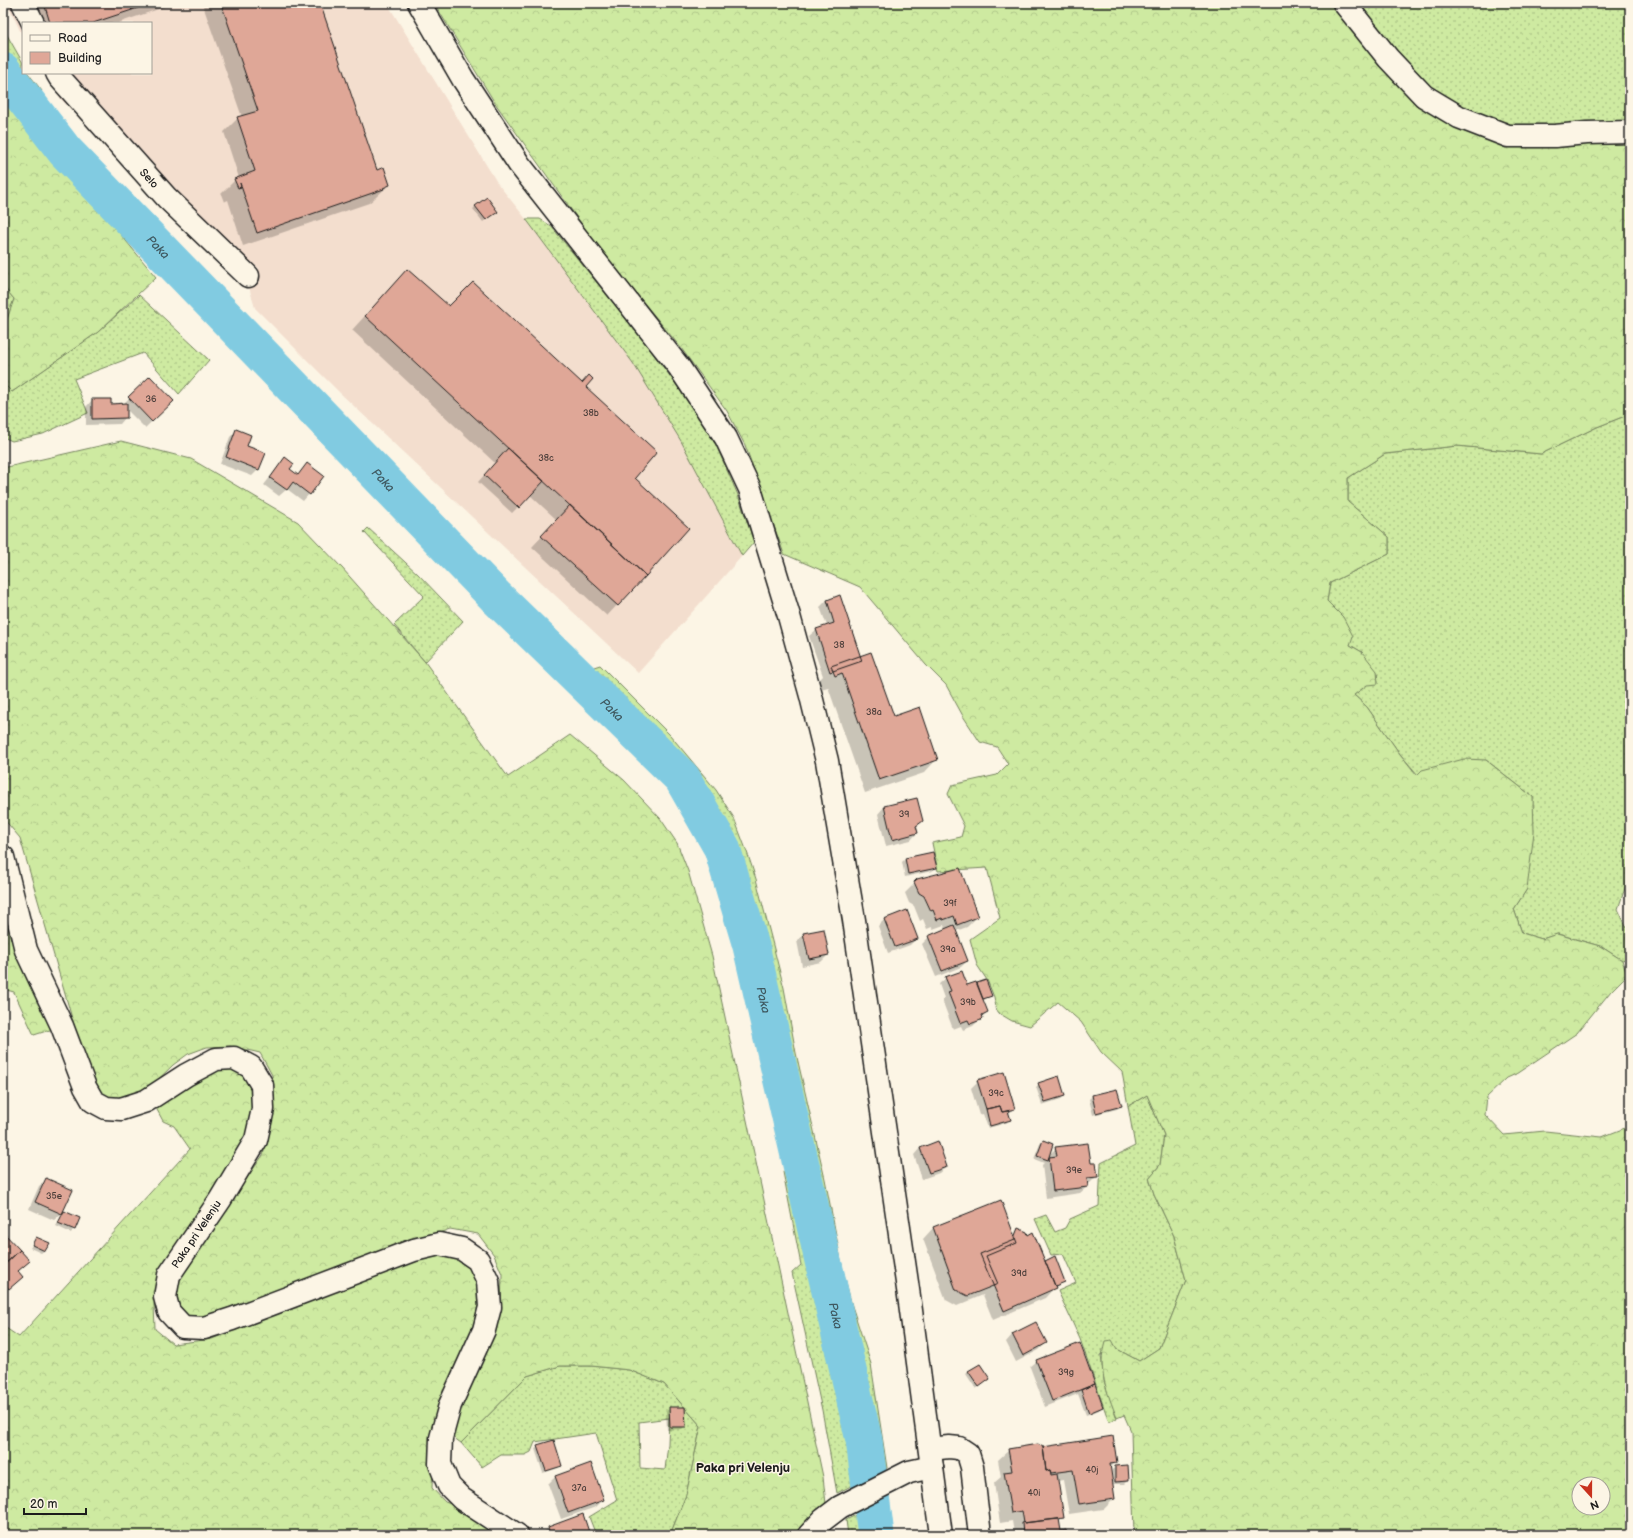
<svg xmlns="http://www.w3.org/2000/svg" width="1633" height="1538" viewBox="0 0 1633 1538" font-family="'Balsamiq Sans',sans-serif">
<defs>
<pattern id="grass-dots" width="8" height="8" patternUnits="userSpaceOnUse"><rect width="8" height="8" fill="#ceeaa1"/><path d="M2 2h.1M6 6h.1" fill="none" stroke="#b0c88a" stroke-width="1.8" stroke-linecap="round"/></pattern>
<pattern id="forest-crowns" width="20" height="18" patternUnits="userSpaceOnUse"><rect width="20" height="18" fill="#ceeaa1"/><path d="M2 6a3 3 0 1 1 6 0M12 15a3 3 0 1 1 6 0" fill="none" stroke="#b0c88a"/></pattern>
</defs>
<rect width="100%" height="100%" fill="#fcf5e5"/>
<filter id="ink" filterUnits="userSpaceOnUse"><feTurbulence type="fractalNoise" baseFrequency=".025" numOctaves="2"/><feDisplacementMap in="SourceGraphic" scale="8" xChannelSelector="R" yChannelSelector="G"/><feConvolveMatrix kernelMatrix="1 2 1 2 8 2 1 2 1" color-interpolation-filters="sRGB"/></filter>
<g filter="url(#ink)">
<path fill="#f3dece" d="M 7,3 L 387,3 L 498,184 L 526,219 L 633,363 L 681,441 L 742,556 L 638,673 L 339,392 L 255,308 L 249,287 L 259,268 L 164,203 L 61,99 L 45,73 L 151,73 L 151,23 L 23,23 L 23,37 Z"/>
<path fill="url(#grass-dots)" stroke="#75835e" fill-rule="evenodd" d="M 1353,3 L 1630,3 L 1630,128 L 1538,132 L 1472,118 L 1418,78 Z
M 3,28 L 23,63 L 23,73 L 28,73 L 42,91 L 31,99 L 22,88 L 3,58 Z
M 526,219 L 540,219 L 551,226 L 640,336 L 693,407 L 715,443 L 738,495 L 754,542 L 742,556 L 681,441 L 633,363 Z
M 3,286 L 14,299 L 3,331 Z
M 139,295 L 209,360 L 179,394 L 143,353 L 74,379 L 88,413 L 43,434 L 12,441 L 3,437 L 3,383 L 12,392 L 98,332 Z
M 1630,414 L 1630,873 L 1618,909 L 1627,928 L 1630,926 L 1630,958 L 1622,960 L 1600,946 L 1558,934 L 1542,939 L 1522,933 L 1514,909 L 1527,889 L 1533,797 L 1486,760 L 1418,775 L 1400,754 L 1367,707 L 1354,695 L 1367,685 L 1362,652 L 1350,645 L 1327,601 L 1330,583 L 1389,554 L 1389,537 L 1348,502 L 1348,478 L 1385,454 L 1457,446 L 1541,454 L 1597,427 Z
M 368,528 L 418,574 L 463,621 L 425,662 L 394,625 L 424,596 L 364,532 Z
M 600,665 L 670,735 L 716,790 L 734,818 L 747,852 L 756,879 L 784,988 L 796,1053 L 825,1179 L 843,1270 L 852,1306 L 871,1364 L 887,1468 L 875,1474 L 826,1236 L 778,1017 L 744,880 L 736,854 L 715,814 L 700,791 L 627,708 L 588,669 Z
M 1147,1095 L 1164,1135 L 1160,1165 L 1149,1178 L 1154,1194 L 1174,1236 L 1186,1280 L 1159,1348 L 1139,1361 L 1117,1349 L 1101,1355 L 1104,1381 L 1117,1418 L 1109,1422 L 1080,1339 L 1058,1291 L 1076,1283 L 1063,1254 L 1051,1255 L 1035,1219 L 1046,1215 L 1055,1232 L 1065,1228 L 1070,1219 L 1099,1206 L 1101,1163 L 1135,1146 L 1128,1106 Z
M 793,1161 L 814,1249 L 861,1481 L 837,1493 L 822,1410 L 792,1273 L 801,1265 L 783,1172 Z
M 560,1366 L 591,1366 L 629,1370 L 664,1384 L 701,1426 L 686,1495 L 670,1535 L 596,1535 L 589,1517 L 617,1500 L 596,1433 L 535,1442 L 531,1452 L 525,1455 L 501,1455 L 482,1467 L 461,1443 L 527,1376 ZM 669,1418 L 668,1444 L 665,1470 L 640,1468 L 639,1422 Z
M 864,1511 L 865,1535 L 848,1535 L 846,1520 Z"/>
<path fill="url(#forest-crowns)" stroke="#75835e" fill-rule="evenodd" d="M 434,3 L 1335,3 L 1445,117 L 1480,138 L 1511,145 L 1630,142 L 1630,414 L 1597,427 L 1541,454 L 1457,446 L 1385,454 L 1348,478 L 1348,502 L 1389,537 L 1389,554 L 1330,583 L 1327,601 L 1343,617 L 1353,636 L 1350,645 L 1362,652 L 1377,671 L 1378,684 L 1367,685 L 1354,695 L 1367,707 L 1400,754 L 1417,775 L 1422,770 L 1464,759 L 1486,760 L 1533,797 L 1534,832 L 1527,889 L 1514,909 L 1522,933 L 1542,939 L 1557,934 L 1600,946 L 1622,960 L 1627,975 L 1611,991 L 1577,1033 L 1516,1074 L 1507,1078 L 1487,1097 L 1485,1115 L 1504,1135 L 1545,1131 L 1602,1137 L 1630,1126 L 1630,1535 L 1134,1535 L 1131,1431 L 1124,1415 L 1117,1418 C 1107,1392 1097,1369 1105,1341 L 1112,1340 L 1117,1349 L 1139,1361 L 1159,1348 L 1186,1280 L 1174,1236 L 1154,1194 L 1149,1178 L 1160,1165 L 1164,1135 L 1147,1095 L 1128,1106 L 1122,1072 L 1101,1052 L 1081,1022 L 1058,1002 L 1030,1026 L 1012,1021 L 997,1012 L 994,997 L 987,980 L 977,965 L 970,939 L 1000,918 L 987,868 L 938,871 L 932,843 L 961,837 L 964,826 L 948,794 L 952,785 L 997,775 L 1008,764 L 997,747 L 980,742 L 963,716 L 946,685 L 926,665 L 860,587 L 784,554 L 745,445 L 727,411 L 681,348 L 598,247 L 495,103 ZM 1579,1484 L 1603,1484 L 1603,1508 L 1579,1508 Z
M 3,93 L 156,277 L 98,332 L 12,392 L 3,383 L 3,331 L 14,299 L 3,286 Z
M 121,441 L 191,459 L 298,522 L 342,568 L 425,662 L 508,777 L 570,735 L 624,780 L 660,818 L 677,843 L 688,871 L 712,956 L 823,1477 L 826,1504 L 806,1526 L 799,1535 L 670,1535 L 686,1495 L 701,1426 L 664,1384 L 629,1370 L 591,1366 L 560,1366 L 527,1376 L 461,1443 L 450,1435 L 452,1425 L 479,1365 L 501,1309 L 502,1274 L 494,1255 L 478,1234 L 450,1229 L 362,1260 L 198,1321 L 180,1321 L 169,1304 L 181,1273 L 263,1155 L 274,1110 L 272,1075 L 260,1053 L 230,1046 L 207,1047 L 188,1054 L 173,1065 L 142,1095 L 112,1104 L 93,1091 L 20,838 L 3,818 L 3,468 Z
M 3,872 L 56,1028 L 34,1035 L 14,992 L 3,989 Z
M 222,1067 L 238,1070 L 251,1087 L 257,1111 L 234,1161 L 162,1273 L 154,1304 L 155,1329 L 173,1344 L 212,1339 L 401,1263 L 446,1255 L 470,1264 L 482,1280 L 478,1322 L 434,1436 L 432,1488 L 445,1502 L 471,1511 L 505,1535 L 3,1535 L 3,1326 L 19,1337 L 190,1149 L 174,1126 L 163,1121 L 155,1106 L 189,1079 Z"/>
<path fill="#0003" d="M 25,3 L 176,3 L 118,23 L 32,23 Z
M 202,3 L 276,3 L 277,6 L 285,3 L 319,3 L 376,171 L 389,185 L 375,198 L 369,203 L 243,246 L 228,200 L 224,202 L 221,194 L 235,180 L 239,178 L 224,132 L 238,118 L 242,117 Z
M 476,206 L 493,214 L 483,222 L 473,209 Z
M 394,284 L 449,308 L 585,387 L 633,478 L 687,530 L 607,616 L 532,547 L 557,520 L 530,495 L 512,513 L 478,482 L 495,463 L 352,330 Z
M 150,378 L 173,401 L 145,428 L 126,409 L 126,417 L 120,424 L 86,425 L 86,407 L 92,400 L 110,405 L 123,404 Z
M 237,430 L 259,469 L 252,476 L 220,464 L 230,437 Z
M 285,458 L 288,469 L 297,476 L 307,465 L 309,494 L 303,501 L 287,489 L 279,496 L 264,485 Z
M 827,600 L 893,718 L 937,759 L 924,773 L 865,793 L 828,687 L 821,689 L 818,681 L 823,676 L 809,636 L 816,630 L 827,626 L 820,607 Z
M 884,807 L 922,821 L 916,828 L 917,833 L 911,840 L 886,846 L 878,814 Z
M 905,859 L 936,868 L 932,871 L 905,877 L 902,862 Z
M 918,880 L 977,917 L 967,927 L 956,931 L 967,961 L 961,967 L 936,977 L 922,944 L 929,937 L 945,930 L 944,925 L 933,929 L 932,927 L 927,929 L 923,919 L 920,921 L 914,906 L 909,903 L 905,893 Z
M 885,919 L 917,938 L 910,945 L 888,953 L 878,926 Z
M 804,934 L 828,955 L 821,962 L 802,966 L 797,941 Z
M 946,978 L 967,986 L 978,984 L 991,996 L 982,1001 L 987,1012 L 973,1026 L 963,1030 L 961,1026 L 953,1029 L 942,1000 L 944,998 L 939,984 Z
M 978,1081 L 1014,1108 L 1008,1115 L 1009,1120 L 1006,1123 L 988,1128 L 983,1114 L 979,1115 L 971,1088 Z
M 1039,1084 L 1064,1096 L 1061,1099 L 1042,1105 L 1036,1087 Z
M 1092,1096 L 1121,1105 L 1117,1109 L 1093,1115 L 1089,1099 Z
M 1043,1141 L 1048,1156 L 1056,1148 L 1090,1164 L 1097,1176 L 1090,1183 L 1086,1183 L 1087,1187 L 1080,1193 L 1046,1198 L 1042,1165 L 1044,1163 L 1034,1159 L 1040,1144 Z
M 920,1148 L 946,1167 L 939,1173 L 922,1179 L 914,1155 Z
M 46,1180 L 71,1191 L 61,1214 L 54,1220 L 29,1209 L 39,1186 Z
M 1000,1201 L 1013,1235 L 1018,1230 L 1044,1262 L 1054,1258 L 1064,1282 L 1055,1287 L 1045,1298 L 993,1320 L 983,1295 L 957,1306 L 946,1300 L 923,1239 L 933,1228 Z
M 64,1212 L 79,1218 L 71,1233 L 56,1226 Z
M 3,1234 L 17,1272 L 15,1283 L 3,1294 Z
M 37,1238 L 45,1250 L 41,1253 L 30,1248 Z
M 1035,1323 L 1046,1343 L 1039,1350 L 1016,1362 L 1006,1342 L 1012,1335 Z
M 1079,1345 L 1102,1407 L 1099,1410 L 1086,1415 L 1078,1394 L 1045,1407 L 1030,1367 L 1037,1361 Z
M 969,1371 L 989,1379 L 976,1389 L 966,1374 Z
M 670,1408 L 685,1426 L 682,1429 L 667,1430 L 666,1411 Z
M 538,1446 L 561,1465 L 558,1468 L 543,1473 L 535,1449 Z
M 1042,1448 L 1116,1462 L 1109,1469 L 1111,1481 L 1113,1481 L 1112,1470 L 1115,1467 L 1128,1481 L 1125,1484 L 1112,1484 L 1114,1499 L 1104,1509 L 1069,1514 L 1063,1480 L 1057,1481 L 1063,1517 L 1059,1521 L 1060,1532 L 1066,1535 L 1012,1535 L 1014,1533 L 1012,1521 L 1000,1523 L 994,1483 L 1001,1477 L 998,1460 L 1009,1450 Z
M 591,1464 L 603,1500 L 596,1507 L 561,1519 L 548,1484 L 555,1477 Z
M 582,1515 L 589,1535 L 541,1535 L 548,1528 Z"/>
<g fill="none" stroke-linecap="round" stroke-linejoin="round">
<path stroke="#81cbe1" stroke-width="37" id="s1" d="M 3,71 L 65,151 L 497,598 L 682,778 L 722,848 L 751,946 L 864,1440 L 876,1535"/>
</g>
<path fill="#dfa797" stroke="#1c1c1c" d="M 44,3 L 130,3 L 132,10 L 93,23 L 50,23 Z
M 130,3 L 151,3 L 132,10 Z
M 221,3 L 277,3 L 278,5 L 282,3 L 320,3 L 377,170 L 384,167 L 390,185 L 383,188 L 384,189 L 257,233 L 240,183 L 241,187 L 238,188 L 234,179 L 255,171 L 237,117 L 258,111 Z
M 487,197 L 498,212 L 486,220 L 475,206 Z
M 407,269 L 449,306 L 473,282 L 582,383 L 589,375 L 593,379 L 586,387 L 657,452 L 635,478 L 689,528 L 646,576 L 365,316 Z
M 150,376 L 174,401 L 152,422 L 128,397 Z
M 92,399 L 111,399 L 111,404 L 127,403 L 127,418 L 92,419 Z
M 236,429 L 251,435 L 247,446 L 266,453 L 259,470 L 226,457 Z
M 508,448 L 544,481 L 519,508 L 484,475 Z
M 285,457 L 294,464 L 290,469 L 298,475 L 307,463 L 324,476 L 310,495 L 293,482 L 287,490 L 270,478 Z
M 570,505 L 646,576 L 618,606 L 541,536 Z
M 840,595 L 862,661 L 830,672 L 816,629 L 834,623 L 827,600 Z
M 871,652 L 894,716 L 920,707 L 938,760 L 879,780 L 842,673 L 835,676 L 831,666 Z
M 917,798 L 923,821 L 916,826 L 918,833 L 892,840 L 884,806 Z
M 933,852 L 937,868 L 908,874 L 905,858 Z
M 960,868 L 978,917 L 957,925 L 954,916 L 943,920 L 942,918 L 937,920 L 933,910 L 931,911 L 924,896 L 919,893 L 914,882 L 917,879 Z
M 907,910 L 918,939 L 895,947 L 884,919 Z
M 954,925 L 968,961 L 942,971 L 928,936 Z
M 824,929 L 829,955 L 809,959 L 803,933 Z
M 962,971 L 967,985 L 976,982 L 988,1012 L 982,1015 L 983,1018 L 981,1020 L 970,1024 L 968,1020 L 960,1023 L 948,992 L 951,991 L 945,977 Z
M 986,980 L 992,996 L 983,999 L 977,983 Z
M 1004,1072 L 1015,1109 L 1002,1112 L 1000,1106 L 986,1109 L 977,1080 Z
M 1059,1076 L 1065,1096 L 1045,1102 L 1038,1083 Z
M 1117,1089 L 1122,1106 L 1096,1113 L 1092,1095 Z
M 1000,1106 L 1002,1112 L 1008,1111 L 1011,1120 L 990,1126 L 986,1109 Z
M 1043,1140 L 1053,1144 L 1048,1160 L 1037,1156 Z
M 938,1141 L 947,1167 L 929,1173 L 920,1148 Z
M 1088,1143 L 1091,1163 L 1096,1163 L 1098,1177 L 1087,1178 L 1088,1187 L 1053,1191 L 1049,1157 L 1057,1156 L 1055,1147 Z
M 46,1178 L 73,1190 L 62,1214 L 35,1202 Z
M 1001,1200 L 1017,1243 L 986,1256 L 998,1284 L 968,1296 L 956,1290 L 933,1227 Z
M 64,1211 L 80,1218 L 75,1230 L 58,1223 Z
M 1018,1228 L 1027,1232 L 1028,1235 L 1033,1232 L 1056,1288 L 1004,1311 L 980,1254 L 1015,1240 L 1014,1238 Z
M 3,1232 L 20,1250 L 3,1266 Z
M 36,1237 L 50,1243 L 45,1251 L 32,1245 Z
M 20,1250 L 30,1261 L 18,1271 L 23,1277 L 9,1289 L 3,1282 L 3,1266 Z
M 1055,1256 L 1065,1282 L 1055,1286 L 1045,1261 Z
M 1036,1322 L 1047,1343 L 1023,1356 L 1012,1334 Z
M 1080,1343 L 1095,1384 L 1052,1401 L 1036,1360 Z
M 980,1364 L 990,1379 L 979,1387 L 968,1371 Z
M 1095,1384 L 1103,1407 L 1089,1413 L 1081,1390 Z
M 669,1407 L 685,1407 L 686,1427 L 670,1427 Z
M 1113,1436 L 1117,1463 L 1110,1464 L 1115,1499 L 1079,1504 L 1073,1470 L 1051,1473 L 1050,1470 L 1046,1471 L 1043,1447 Z
M 554,1440 L 562,1466 L 546,1471 L 537,1445 Z
M 1038,1444 L 1043,1447 L 1046,1471 L 1050,1470 L 1051,1475 L 1057,1474 L 1064,1518 L 1024,1523 L 1022,1511 L 1011,1513 L 1004,1472 L 1012,1471 L 1008,1449 Z
M 591,1463 L 604,1500 L 568,1513 L 555,1476 Z
M 1128,1465 L 1129,1481 L 1115,1482 L 1115,1466 Z
M 583,1514 L 590,1535 L 550,1535 L 548,1527 Z
M 1059,1519 L 1061,1531 L 1066,1530 L 1067,1535 L 1023,1535 L 1022,1523 Z"/>
<g fill="none" stroke-linecap="round" stroke-linejoin="round">
<defs>
<g id="street">
<path d="M 23,3 L 33,23"/>
<path d="M 1344,3 L 1388,58 L 1424,96 L 1459,117 L 1508,136 L 1555,136 L 1587,133 L 1630,132"/>
<path id="s2" d="M 57,73 L 60,78 L 167,198 L 248,276"/>
<path d="M 3,857 L 26,950 L 62,1026 L 85,1087 L 93,1101 L 106,1108 L 121,1109 L 146,1101 L 186,1075 L 216,1059 L 234,1058 L 251,1067 L 262,1085 L 263,1109 L 256,1140 L 220,1200 L 169,1275 L 165,1297 L 169,1312 L 183,1327 L 204,1328 L 232,1319 L 414,1250 L 439,1244 L 462,1249 L 478,1260 L 488,1281 L 490,1307 L 484,1330 L 450,1405 L 441,1438 L 440,1464 L 449,1486 L 462,1499 L 517,1535"/>
<path d="M 930,1449 L 949,1447 L 959,1448 L 968,1454 L 972,1467 L 980,1535"/>
<path d="M 809,1535 L 823,1520 L 840,1507 L 909,1472 L 932,1467"/>
</g>
<path id="primary" d="M 419,3 L 463,79 L 519,164 L 679,367 L 726,438 L 750,489 L 789,616 L 811,696 L 827,761 L 854,920 L 910,1303 L 941,1535"/>
</defs>
<use href="#street" stroke="#1c1c1c" stroke-width="25"/>
<use href="#primary" stroke="#1c1c1c" stroke-width="25"/>
<use href="#street" stroke="#fcf5e5" stroke-width="22"/>
<use href="#primary" stroke="#fcf5e5" stroke-width="22"/>
</g>
</g>
<g text-anchor="middle" stroke-width="3" stroke-linejoin="round" paint-order="stroke">
<g font-size="9" fill="#4d3f3b">
<text x="151" y="402">36</text>
<text x="591" y="416">38b</text>
<text x="546" y="461">38c</text>
<text x="839" y="648">38</text>
<text x="874" y="715">38a</text>
<text x="904" y="817">39</text>
<text x="950" y="906">39f</text>
<text x="948" y="952">39a</text>
<text x="968" y="1005">39b</text>
<text x="996" y="1096">39c</text>
<text x="1074" y="1173">39e</text>
<text x="54" y="1199">35e</text>
<text x="1019" y="1276">39d</text>
<text x="1066" y="1375">39g</text>
<text x="1092" y="1473">40j</text>
<text x="579" y="1491">37a</text>
<text x="1034" y="1496">40i</text>
</g>
<g font-size="11" fill="#1c1c1c" stroke="#fcf5e5">
<text dy="4" stroke="none"><textPath href="#s2" startOffset="140">Selo</textPath></text>
<text transform="translate(196 1234) rotate(-56)" y="4">Paka pri Velenju</text>
</g>
<g font-size="12" font-style="italic" fill="#3f5961" stroke="#fcf5e5">
<text dy="4" stroke="none"><textPath href="#s1" startOffset="235">Paka</textPath></text>
<text dy="4" stroke="none"><textPath href="#s1" startOffset="559">Paka</textPath></text>
<text dy="4" stroke="none"><textPath href="#s1" startOffset="883">Paka</textPath></text>
<text dy="4" stroke="none"><textPath href="#s1" startOffset="1219">Paka</textPath></text>
<text dy="4" stroke="none"><textPath href="#s1" startOffset="1543">Paka</textPath></text>
</g>
<g font-size="13" font-weight="bold" fill="#1c1c1c" stroke="#fcf5e5">
<text x="743" y="1472">Paka pri Velenju</text>
</g>
</g>
<rect width="1633" height="1538" fill="none" stroke="#fcf5e5" stroke-width="16"/>
<rect x="8" y="8" width="1617" height="1522" fill="none" stroke="#1c1c1c" stroke-width="1.5" filter="url(#ink)"/>
<rect x="22" y="22" width="130" height="52" fill="#fcf5e5" stroke="#a29e95"/>
<rect x="30" y="35" width="20" height="6" fill="#fcf5e5" stroke="#a29e95"/>
<text x="58" y="42" font-size="12" fill="#1c1c1c">Road</text>
<rect x="30" y="52" width="20" height="12" fill="#dfa797" stroke="#a29e95"/>
<text x="58" y="62" font-size="12" fill="#1c1c1c">Building</text>
<g transform="translate(1591 1496) rotate(159)"><circle r="19" fill="#fcf5e5" stroke="#a29e95"/>
<path d="M0-3L7 15L0 10L-7 15Z" fill="#c8321e"/>
<text y="-6" font-size="11" font-weight="bold" text-anchor="middle" fill="#1c1c1c">N</text>
</g>
<path d="M24 1508v6h62v-6" fill="none" stroke="#1c1c1c" stroke-width="2"/>
<text x="30" y="1508" font-size="12" fill="#1c1c1c" stroke="#fcf5e5" stroke-width="3" paint-order="stroke">20 m</text>
</svg>
